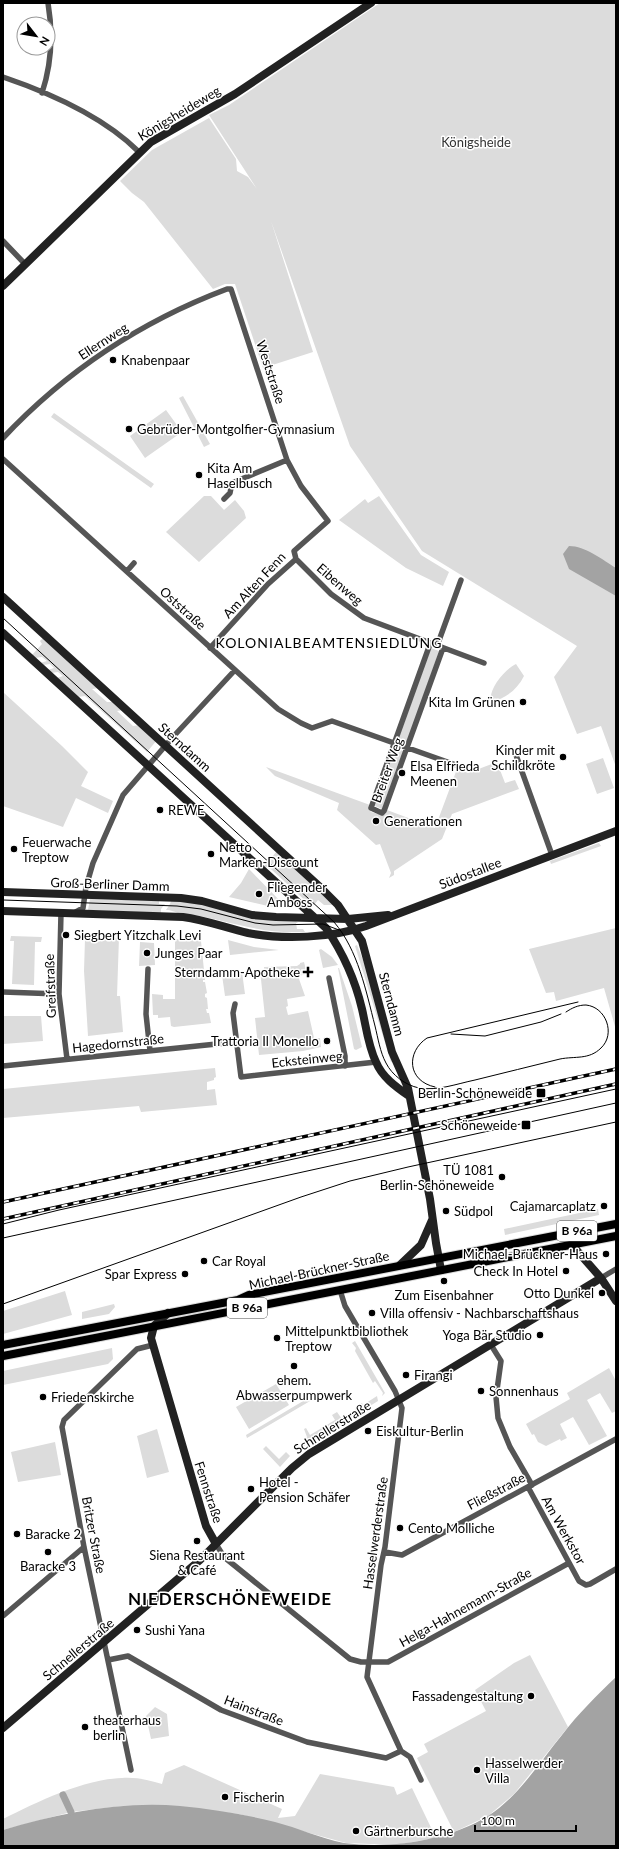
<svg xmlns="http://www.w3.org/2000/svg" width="619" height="1849" viewBox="0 0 619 1849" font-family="Lato,sans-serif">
<rect width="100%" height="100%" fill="#fff"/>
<path fill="#dcdcdc" d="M 380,3 L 616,3 L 616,767 L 601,726 L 577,734 L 554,677 L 577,646 L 422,551 L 350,446 L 271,221 L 313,352 L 263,368 L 235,284 L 225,284 L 213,289 L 144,202 L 132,193 L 120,181 L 152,150 L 209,118 L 236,159 L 237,171 L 248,177 L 257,189 L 209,115 L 229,105 Z
M 183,396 L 210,444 L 204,447 L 179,398 Z
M 166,410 L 182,432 L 145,458 L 130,436 Z
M 54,413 L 154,484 L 151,488 L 51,417 Z
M 204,496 L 211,496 L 224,510 L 235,500 L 244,511 L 246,518 L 199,562 L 166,532 Z
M 379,496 L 421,555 L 449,572 L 443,586 L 406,568 L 339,520 L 365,499 L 368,503 Z
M 44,637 L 99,688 L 92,689 L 107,702 L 114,702 L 124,710 L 117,711 L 133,726 L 140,725 L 157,740 L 147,752 L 85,696 L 77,697 L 57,678 L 63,676 L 58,672 L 51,673 L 48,670 L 54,668 L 50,664 L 43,665 L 40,663 L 47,661 L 42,657 L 35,658 L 32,655 L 42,644 L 40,641 Z
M 431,648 L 439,651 L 407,743 L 405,744 L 398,740 Z
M 516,664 L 524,676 C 517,690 506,698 491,702 C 488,689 505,669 516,664 Z
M 3,692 L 62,746 L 88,772 L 81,786 L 113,801 L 108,813 L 76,798 L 63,827 L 3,806 Z
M 395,748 L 403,751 L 382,809 L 375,806 Z
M 603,758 L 614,788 L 597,794 L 586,764 Z
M 497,762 L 505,783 L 515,780 L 519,789 L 452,814 L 442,839 L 394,871 L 394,875 L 389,878 L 391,873 L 380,844 L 376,845 L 337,810 L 339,803 L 275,776 L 266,767 L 370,805 L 369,808 L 371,812 L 382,815 L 386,814 L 387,810 L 435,828 L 457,769 L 468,773 Z
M 599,843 L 601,846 L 551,864 L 550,861 Z
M 277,851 L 335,905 L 324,905 L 318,900 L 314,905 L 310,905 L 272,870 L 264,866 Z
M 249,869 L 285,906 L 284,908 L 268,906 L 229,897 L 241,883 Z
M 90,899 L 159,901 L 159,904 L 165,904 L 161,909 L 161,913 L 88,910 Z
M 171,901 L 191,902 L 295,920 L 298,923 L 296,923 L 297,929 L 303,929 L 305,932 C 265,934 238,924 200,916 C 193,914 184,916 178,913 C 174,912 172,910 166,910 L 170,904 Z
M 616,928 L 616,1030 L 604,988 L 556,1001 L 554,992 L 546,993 L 529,949 Z
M 11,936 L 42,937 L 41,942 L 35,942 L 34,985 L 12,984 L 14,941 L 10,941 Z
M 84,936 L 89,937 L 99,936 L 99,938 L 113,937 L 115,938 L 119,937 L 117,996 L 120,996 L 123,1032 L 88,1036 L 84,971 L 85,939 Z
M 175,939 L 201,941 L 205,980 L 203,980 L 203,982 L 205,982 L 207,993 L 205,994 L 205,997 L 207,998 L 208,1009 L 206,1009 L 207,1013 L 209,1013 L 211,1023 L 174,1027 L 171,1026 L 170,1017 L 158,1018 L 158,1015 L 153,1015 L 152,994 L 163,995 L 163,999 L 175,999 Z
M 228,940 L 254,947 L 279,950 L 230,955 Z
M 140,942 L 154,943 L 155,965 L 139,966 Z
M 357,945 L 365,965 L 393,1061 L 391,1062 L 355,946 Z
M 321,949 L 332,957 L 338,965 L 323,968 L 319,950 Z
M 304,962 L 307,974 L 298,976 L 305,996 L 287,999 L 288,1006 L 286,1007 L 288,1015 L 308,1011 L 314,1038 L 320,1038 L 321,1047 L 303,1051 L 259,1055 L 255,1018 L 265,1017 L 260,970 L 264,970 L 264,967 L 297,966 L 300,964 L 300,963 Z
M 338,968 L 339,968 L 352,1006 L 362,1047 L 356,1050 L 354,1049 Z
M 242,972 L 245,994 L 225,996 L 222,975 Z
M 3,1016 L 41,1016 L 43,1041 L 3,1044 Z
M 215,1068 L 216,1077 L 214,1078 L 214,1080 L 207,1082 L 207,1090 L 215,1089 L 217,1105 L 141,1112 L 139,1106 L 3,1118 L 3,1089 Z
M 598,1209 L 599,1215 L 505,1235 L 504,1229 Z
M 65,1291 L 72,1315 L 3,1334 L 3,1311 Z
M 114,1304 L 115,1307 L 109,1314 L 82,1319 L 82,1312 Z
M 355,1341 L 385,1393 L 382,1396 L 383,1393 L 375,1381 L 373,1383 L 355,1351 L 356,1348 L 352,1343 Z
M 112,1348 L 113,1359 L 108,1364 L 3,1385 L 3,1371 Z
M 609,1368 L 616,1381 L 616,1411 L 612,1413 L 600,1393 L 587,1400 L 607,1436 L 589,1445 L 573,1417 L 560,1424 L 567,1438 L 561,1441 L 560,1439 L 546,1446 L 538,1442 L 534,1434 L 532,1435 L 526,1424 L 570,1399 L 567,1393 Z
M 276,1384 L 289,1405 L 249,1429 L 236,1407 Z
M 320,1391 L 322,1394 L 247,1438 L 246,1435 Z
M 377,1396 L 378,1401 L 350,1418 L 348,1415 L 355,1410 L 356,1407 L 362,1403 L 363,1405 Z
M 337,1412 L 344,1422 L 297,1450 L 303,1444 L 307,1437 L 304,1429 L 306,1428 L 310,1435 L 335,1420 L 332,1415 Z
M 157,1429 L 169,1472 L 147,1478 L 137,1436 Z
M 55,1442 L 61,1475 L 18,1482 L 11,1452 Z
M 266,1446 L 279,1459 L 286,1452 L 290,1456 L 280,1467 L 263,1449 Z
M 530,1655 L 568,1727 L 514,1794 L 488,1816 L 454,1832 L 417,1758 L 428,1752 L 424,1744 L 486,1711 L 475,1690 L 514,1663 Z
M 155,1707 L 167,1714 L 169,1736 L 151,1739 L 146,1716 Z
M 184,1765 L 282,1809 L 278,1818 L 295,1816 L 320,1774 L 394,1787 L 397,1795 L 412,1788 L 436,1838 L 395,1845 L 346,1843 L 239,1814 L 159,1805 L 122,1806 L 71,1812 L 3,1830 L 3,1819 C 37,1802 84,1779 122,1778 C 136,1777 149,1780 162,1784 L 165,1773 Z"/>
<path fill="#a3a3a3" d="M 569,546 C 585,546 603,560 616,568 L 616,596 L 569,569 L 563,554 Z
M 616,1677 L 616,1846 L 3,1846 L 3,1830 C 60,1813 120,1801 180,1806 C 212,1809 243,1814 275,1822 C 298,1828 320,1838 344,1843 C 391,1849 447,1841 488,1816 C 519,1796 539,1763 562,1735 C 578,1714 597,1695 616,1677 Z"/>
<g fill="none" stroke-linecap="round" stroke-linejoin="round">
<path stroke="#a3a3a3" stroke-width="7" d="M 63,1795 L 71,1812"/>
<defs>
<path id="primary" d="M 3,1345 L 238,1300 L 249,1295 L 616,1224
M 3,1356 L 616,1236"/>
</defs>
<use href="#primary" stroke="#dbdbdb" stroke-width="10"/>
<path stroke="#555" stroke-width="5.5" d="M 3,77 C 50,93 103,116 139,152
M 42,93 C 52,63 53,33 48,3
M 3,241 L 25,264
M 3,438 C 66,371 142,321 227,289 L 231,289 L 287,460 L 301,486 L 328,521 L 294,551 L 296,559 L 331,594 L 364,618 L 484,663
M 3,459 L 278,709 L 301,723 L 312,728 L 332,721 L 456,765
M 224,499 L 230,493 L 232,483 L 287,460
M 127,571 L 134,563
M 430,644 L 371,808 L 382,813 L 384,811 L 443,648
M 437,646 L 461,580
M 210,648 L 268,584 L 296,559
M 516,755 L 552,855
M 61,913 L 59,994 L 67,1059
M 74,913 L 83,908 L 86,887 L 93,863 L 123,795 L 172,738 L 235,670
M 148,969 L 146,1014 L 150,1051
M 329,978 L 345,1056 L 345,1066
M 3,992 L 59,994
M 235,1004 L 233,1013 L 241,1077 L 376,1062
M 3,1066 L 236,1042
M 601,1278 L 616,1269
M 340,1290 L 345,1306 L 395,1391 L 402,1408 L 385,1547 L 381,1565 L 367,1677 L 401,1751 L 410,1757 L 421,1780
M 491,1345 L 501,1361 L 496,1397 L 498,1418 L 510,1447 L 532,1485
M 528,1487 L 579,1581 L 586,1585 L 590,1584 L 616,1569
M 216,1544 L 224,1557 L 350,1659 L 361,1662 L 388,1662 L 569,1563
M 385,1552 L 402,1555 L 616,1439
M 3,1616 L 84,1547
M 108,1660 L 128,1656 L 221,1710 L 307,1742 L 386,1758 L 401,1751
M 131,1770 L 84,1547 L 62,1427 L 64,1420 L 137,1349 L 153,1345"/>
<path stroke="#222" stroke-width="8" d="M 3,286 L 151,142 L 235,94 L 371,3
M 3,597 L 320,887 L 338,905 L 362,941 L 392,1052 L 408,1088 L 430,1199 L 436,1243 L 441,1270
M 3,633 L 326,928 C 343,953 355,979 362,1009 C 366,1026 368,1046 376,1062 C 382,1077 396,1087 409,1096
M 3,892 L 181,898 L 202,901 L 252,915 L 276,917 L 348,919 L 388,915
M 3,911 L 183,917 C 206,920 226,928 248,933 C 283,940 332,938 366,926 L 616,831
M 572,1245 L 601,1278 L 616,1301
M 400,1265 L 421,1245 L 432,1220
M 168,1313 L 154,1326 L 151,1338 L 206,1526 L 216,1544
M 3,1728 L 200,1560 L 292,1468 L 309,1454 L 601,1278"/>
<use href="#primary" stroke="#000" stroke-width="8"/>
<path stroke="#000" stroke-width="1" d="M 3,618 L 334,922 C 358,950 366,991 375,1026 C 378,1038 380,1052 386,1063 C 392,1075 405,1085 419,1088 C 438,1091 456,1084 475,1080 C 503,1073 532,1066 560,1059 C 575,1056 589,1060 601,1048 C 616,1034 606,1007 586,1005 C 578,1005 572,1008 566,1012
M 3,900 L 177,906 L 201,909 L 255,923 L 273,925 L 323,924 L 339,930
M 451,1034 L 485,1036 L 541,1022 L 561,1014
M 435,1087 C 407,1081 406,1052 427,1038 L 578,1002
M 3,1224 L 59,1210 L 616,1089
M 3,1238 L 616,1103
M 3,1304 L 301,1197 L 350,1181 L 408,1167 L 616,1122"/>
<defs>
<path id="rail" d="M 3,1202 L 616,1069
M 3,1219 L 616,1084"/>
</defs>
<use href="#rail" stroke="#000" stroke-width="3.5"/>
<use href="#rail" stroke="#fff" stroke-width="2" stroke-dasharray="6" stroke-linecap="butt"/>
</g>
<g fill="#000" stroke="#fff" stroke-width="1.5">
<circle cx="113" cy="360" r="4"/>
<circle cx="129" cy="429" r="4"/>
<circle cx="199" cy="475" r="4"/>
<circle cx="523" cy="702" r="4"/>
<circle cx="563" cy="757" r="4"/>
<circle cx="402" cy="773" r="4"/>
<circle cx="160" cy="810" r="4"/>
<circle cx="376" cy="821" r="4"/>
<circle cx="14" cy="849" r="4"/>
<circle cx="211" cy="854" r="4"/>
<circle cx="259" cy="894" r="4"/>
<circle cx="66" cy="935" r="4"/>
<circle cx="147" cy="953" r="4"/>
<path d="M306 966h4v4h4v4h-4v4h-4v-4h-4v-4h4z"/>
<circle cx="327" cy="1041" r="4"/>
<rect x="536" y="1088" width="10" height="10" rx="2"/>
<rect x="521" y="1120" width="10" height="10" rx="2"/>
<circle cx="502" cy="1177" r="4"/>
<circle cx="604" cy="1206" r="4"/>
<circle cx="446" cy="1211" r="4"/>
<circle cx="606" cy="1254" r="4"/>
<circle cx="204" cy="1261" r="4"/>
<circle cx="566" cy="1271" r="4"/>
<circle cx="185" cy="1274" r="4"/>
<circle cx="444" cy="1281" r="4"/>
<circle cx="602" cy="1293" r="4"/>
<circle cx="372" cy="1313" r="4"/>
<circle cx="540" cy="1335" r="4"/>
<circle cx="277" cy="1338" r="4"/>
<circle cx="294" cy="1366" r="4"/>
<circle cx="406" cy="1375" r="4"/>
<circle cx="481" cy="1391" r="4"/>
<circle cx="43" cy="1397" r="4"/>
<circle cx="368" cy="1431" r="4"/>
<circle cx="251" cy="1489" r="4"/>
<circle cx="400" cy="1528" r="4"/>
<circle cx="17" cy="1534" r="4"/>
<circle cx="197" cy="1541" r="4"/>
<circle cx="48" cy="1552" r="4"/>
<circle cx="137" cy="1630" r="4"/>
<circle cx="531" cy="1696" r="4"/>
<circle cx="85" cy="1727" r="4"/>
<circle cx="477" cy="1770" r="4"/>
<circle cx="225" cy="1797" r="4"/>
<circle cx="356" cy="1831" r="4"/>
</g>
<g text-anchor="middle" stroke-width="3" stroke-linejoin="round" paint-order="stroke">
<g fill="#fff" stroke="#4c4c4c" stroke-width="1">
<rect x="557" y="1221" width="40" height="20" rx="3"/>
<rect x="227" y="1298" width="40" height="20" rx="3"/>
</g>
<g font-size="12" font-weight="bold" fill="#000">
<text x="577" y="1235">B 96a</text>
<text x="247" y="1312">B 96a</text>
</g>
<g font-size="13" fill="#000" stroke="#fff">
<text transform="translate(179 113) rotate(-31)" y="5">Königsheideweg</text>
<text transform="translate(103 341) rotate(-33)" y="5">Ellernweg</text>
<text transform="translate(271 372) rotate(72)" y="5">Weststraße</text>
<text transform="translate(340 584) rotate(41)" y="5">Eibenweg</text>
<text transform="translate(254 585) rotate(-47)" y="5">Am Alten Fenn</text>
<text transform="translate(183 608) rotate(42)" y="5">Oststraße</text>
<text transform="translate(185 747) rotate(42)" y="5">Sterndamm</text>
<text transform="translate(387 770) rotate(-70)" y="5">Breiter Weg</text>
<text transform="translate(470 873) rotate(-21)" y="5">Südostallee</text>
<text transform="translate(110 884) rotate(2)" y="5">Groß-Berliner Damm</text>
<text transform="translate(50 986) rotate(-92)" y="5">Greifstraße</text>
<text transform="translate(392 1004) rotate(75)" y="5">Sterndamm</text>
<text transform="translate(118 1043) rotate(-6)" y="5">Hagedornstraße</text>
<text transform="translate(307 1059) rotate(-6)" y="5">Ecksteinweg</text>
<text transform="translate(319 1270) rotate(-12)" y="5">Michael-Brückner-Straße</text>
<text transform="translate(332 1427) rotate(-32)" y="5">Schnellerstraße</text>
<text transform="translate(496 1491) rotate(-28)" y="5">Fließstraße</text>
<text transform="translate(209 1492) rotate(72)" y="5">Fennstraße</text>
<text transform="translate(564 1530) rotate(61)" y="5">Am Werkstor</text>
<text transform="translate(375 1533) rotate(-82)" y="5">Hasselwerderstraße</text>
<text transform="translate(94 1535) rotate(79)" y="5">Britzer Straße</text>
<text transform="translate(465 1607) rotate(-29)" y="5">Helga-Hahnemann-Straße</text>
<text transform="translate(78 1649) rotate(-40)" y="5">Schnellerstraße</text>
<text transform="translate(254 1710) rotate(21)" y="5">Hainstraße</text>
</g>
<g font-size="13" fill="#333" stroke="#fff">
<text x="476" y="147">Königsheide</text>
</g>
<g font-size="13" fill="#000" stroke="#fff" text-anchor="start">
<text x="121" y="365">Knabenpaar</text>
<text x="137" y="434">Gebrüder-Montgolfier-Gymnasium</text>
<text x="207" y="473">Kita Am<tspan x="207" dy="15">Haselbusch</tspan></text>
<text x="515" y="707" text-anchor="end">Kita Im Grünen</text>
<text x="555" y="755" text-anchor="end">Kinder mit<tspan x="555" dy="15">Schildkröte</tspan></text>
<text x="410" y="771">Elsa Elfrieda<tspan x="410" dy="15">Meenen</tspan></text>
<text x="168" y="815">REWE</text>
<text x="384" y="826">Generationen</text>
<text x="22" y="847">Feuerwache<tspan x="22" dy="15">Treptow</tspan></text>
<text x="219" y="852">Netto<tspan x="219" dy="15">Marken-Discount</tspan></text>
<text x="267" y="892">Fliegender<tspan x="267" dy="15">Amboss</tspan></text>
<text x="74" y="940">Siegbert Yitzchalk Levi</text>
<text x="155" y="958">Junges Paar</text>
<text x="300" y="977" text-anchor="end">Sterndamm-Apotheke</text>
<text x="319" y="1046" text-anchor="end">Trattoria Il Monello</text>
<text x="532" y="1098" text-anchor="end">Berlin-Schöneweide</text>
<text x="517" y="1130" text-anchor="end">Schöneweide</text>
<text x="494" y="1175" text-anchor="end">TÜ 1081<tspan x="494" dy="15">Berlin-Schöneweide</tspan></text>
<text x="596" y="1211" text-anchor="end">Cajamarcaplatz</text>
<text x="454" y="1216">Südpol</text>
<text x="598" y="1259" text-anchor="end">Michael-Brückner-Haus</text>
<text x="212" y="1266">Car Royal</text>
<text x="558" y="1276" text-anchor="end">Check In Hotel</text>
<text x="177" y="1279" text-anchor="end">Spar Express</text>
<text x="594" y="1298" text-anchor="end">Otto Dunkel</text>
<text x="444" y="1300" text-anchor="middle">Zum Eisenbahner</text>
<text x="380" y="1318">Villa offensiv - Nachbarschaftshaus</text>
<text x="285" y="1336">Mittelpunktbibliothek<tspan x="285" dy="15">Treptow</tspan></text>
<text x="532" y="1340" text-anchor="end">Yoga Bär Studio</text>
<text x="414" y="1380">Firangi</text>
<text x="294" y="1385" text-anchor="middle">ehem.<tspan x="294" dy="15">Abwasserpumpwerk</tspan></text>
<text x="489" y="1396">Sonnenhaus</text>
<text x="51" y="1402">Friedenskirche</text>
<text x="376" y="1436">Eiskultur-Berlin</text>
<text x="259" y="1487">Hotel -<tspan x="259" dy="15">Pension Schäfer</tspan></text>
<text x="408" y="1533">Cento Molliche</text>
<text x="25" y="1539">Baracke 2</text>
<text x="197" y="1560" text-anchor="middle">Siena Restaurant<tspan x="197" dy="15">&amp; Café</tspan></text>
<text x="48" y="1571" text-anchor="middle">Baracke 3</text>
<text x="145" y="1635">Sushi Yana</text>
<text x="523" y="1701" text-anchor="end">Fassadengestaltung</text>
<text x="93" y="1725">theaterhaus<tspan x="93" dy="15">berlin</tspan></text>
<text x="485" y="1768">Hasselwerder<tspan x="485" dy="15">Villa</tspan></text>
<text x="233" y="1802">Fischerin</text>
<text x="364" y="1836">Gärtnerbursche</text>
</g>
<g font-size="14" letter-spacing="1" fill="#000" stroke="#fff">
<text x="329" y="648">KOLONIALBEAMTENSIEDLUNG</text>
</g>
<g font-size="17" font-weight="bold" letter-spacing="1" fill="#000" stroke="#fff">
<text x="230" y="1605">NIEDERSCHÖNEWEIDE</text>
</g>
</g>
<rect width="619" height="1849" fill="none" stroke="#000000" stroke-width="8"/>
<g transform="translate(36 36) rotate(121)"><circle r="19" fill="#ffffff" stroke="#999999"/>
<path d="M0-3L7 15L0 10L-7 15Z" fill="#000000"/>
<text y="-6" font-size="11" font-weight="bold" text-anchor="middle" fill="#000000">N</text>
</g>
<path d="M475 1825v6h101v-6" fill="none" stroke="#000000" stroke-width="2"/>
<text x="481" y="1825" font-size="12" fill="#000000" stroke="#ffffff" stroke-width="3" paint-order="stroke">100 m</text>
</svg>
